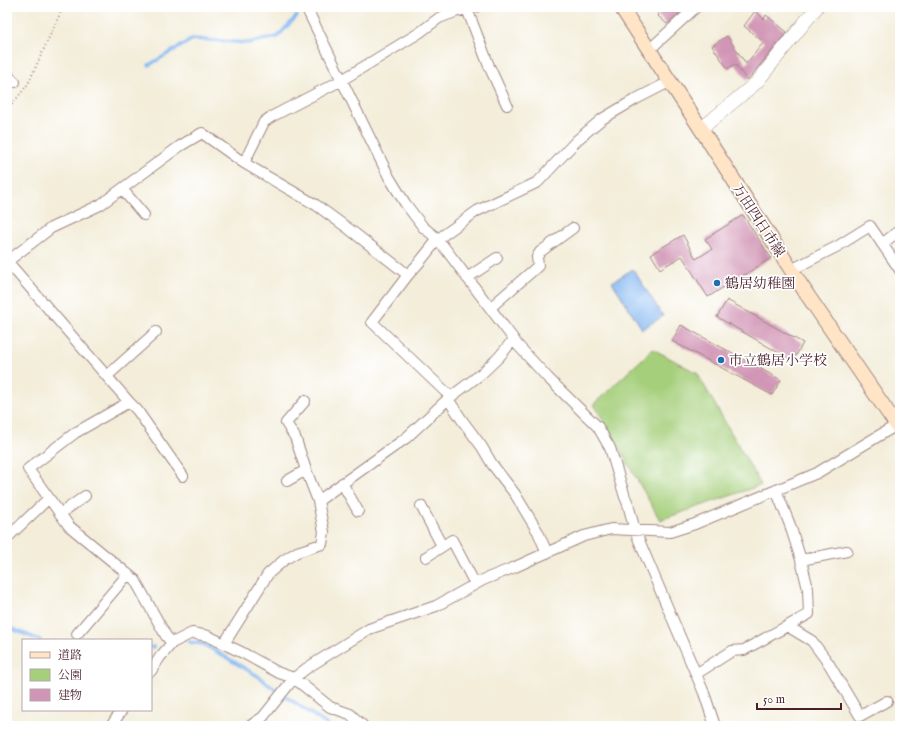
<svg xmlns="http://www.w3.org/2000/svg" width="907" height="733" viewBox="0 0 907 733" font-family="'IM FELL English','Noto Serif JP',serif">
<rect width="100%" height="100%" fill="#fff"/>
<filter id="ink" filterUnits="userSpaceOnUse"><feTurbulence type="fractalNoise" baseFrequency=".025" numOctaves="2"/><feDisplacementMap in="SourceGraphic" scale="8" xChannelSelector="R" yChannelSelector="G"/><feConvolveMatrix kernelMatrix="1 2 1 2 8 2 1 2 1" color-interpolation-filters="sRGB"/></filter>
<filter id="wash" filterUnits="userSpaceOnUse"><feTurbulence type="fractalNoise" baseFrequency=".012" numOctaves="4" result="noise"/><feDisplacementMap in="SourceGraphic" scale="16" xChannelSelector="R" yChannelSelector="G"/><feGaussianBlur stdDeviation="0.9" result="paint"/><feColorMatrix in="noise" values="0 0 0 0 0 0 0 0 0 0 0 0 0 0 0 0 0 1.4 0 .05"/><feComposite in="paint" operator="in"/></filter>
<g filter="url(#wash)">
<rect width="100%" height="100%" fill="#f3edd9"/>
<path fill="#a5cf7a" stroke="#787752" d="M 653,349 L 697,373 L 761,485 L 660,520 L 594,404 Z"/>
<path fill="#84b8f2" stroke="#676c8e" d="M 633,269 L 663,316 L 642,329 L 612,282 Z"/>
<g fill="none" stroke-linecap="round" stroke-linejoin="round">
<path stroke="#84b8f2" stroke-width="3.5" d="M 149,65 L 193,39 L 248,43 L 277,37 L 297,16
M 7,627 L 40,640
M 189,642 L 203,644 L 258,676 L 269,685 L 329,726
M 151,647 L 154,647"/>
</g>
<g id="blocks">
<path fill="#d195b5" d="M 662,7 L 686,7 L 667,24 L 658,16 L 659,15 L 657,12 Z
M 755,11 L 764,19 L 766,15 L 787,32 L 751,76 L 747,80 L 735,64 L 728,69 L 712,46 L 727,36 L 746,64 L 764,42 L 744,26 Z
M 743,215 L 771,258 L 738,279 L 740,277 L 708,297 L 682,256 L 660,269 L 651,254 L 683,235 L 696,259 L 712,249 L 705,239 Z
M 727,300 L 803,343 L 793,361 L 717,317 Z
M 681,325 L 781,380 L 772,395 L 672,341 Z"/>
</g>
</g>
<g filter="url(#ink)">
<use href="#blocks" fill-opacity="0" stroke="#9e8682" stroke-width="1"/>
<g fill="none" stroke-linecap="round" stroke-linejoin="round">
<defs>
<path id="minor" d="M 306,7 L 389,177 L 405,203 L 423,227 L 438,239 L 515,341 L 513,340 L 548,378 L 598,427 L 610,448 L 625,497 L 628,504 L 635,531 L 704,693 L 715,726
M 467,9 L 489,66 L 507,105
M 649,50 L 696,7
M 7,75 L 15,82
M 244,163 L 264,122 L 271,117 L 342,80 L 419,33 L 439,18 L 455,12 L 476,7
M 122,189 L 144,215
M 882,244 L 900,230
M 7,261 L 129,402
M 8,261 L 51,228 L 100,205 L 180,146 L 202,133 L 244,163 L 316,205 L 349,229 L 408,275
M 791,270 L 838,246 L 870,226 L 900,270
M 467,278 L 497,258
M 490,308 L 538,266 L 537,257 L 540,252 L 573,228
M 107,376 L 156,332
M 451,397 L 372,322 L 408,275 L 418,264 L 438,239 L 477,211 L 538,182 L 577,140 L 602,119 L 636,99 L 669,82
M 448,399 L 481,374 L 499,357 L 513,340
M 305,401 L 286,423 L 295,437 L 306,470
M 287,481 L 306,470 L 318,501
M 342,483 L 358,511
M 421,506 L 442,546
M 60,514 L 85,496
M 7,538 L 49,498
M 426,557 L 452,540 L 475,584
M 801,560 L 847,551
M 787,626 L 812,641 L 829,664 L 860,716 L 887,701
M 77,634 L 128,574
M 172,643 L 166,636 L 135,580 L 69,526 L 28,469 L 75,433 L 129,402 L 137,410 L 183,476
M 224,644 L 268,574 L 284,560 L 297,552 L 322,544 L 324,532 L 318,501 L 406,438 L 448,399 L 462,420 L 482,447 L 492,464 L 515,494 L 538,532 L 547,553
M 151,671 L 160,657 L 172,643 L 192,633 L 208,636 L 243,653 L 279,673 L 294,678 L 307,668 L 369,629 L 436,606 L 483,580 L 515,567 L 584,536 L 611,529 L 670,532 L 695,524 L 817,473 L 900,423
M 696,674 L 732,651 L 744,650 L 809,614 L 808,589 L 801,560 L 790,525 L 776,490
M 111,726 L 122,710
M 250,726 L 263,717 L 294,678 L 330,707 L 350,714 L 363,726"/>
<path id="tertiary" d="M 701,129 L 757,82 L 817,7"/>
<path id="secondary" d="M 621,7 L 701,129 L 808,296 L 900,430"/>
</defs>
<use href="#minor" stroke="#9e8682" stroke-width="12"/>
<use href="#tertiary" stroke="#9e8682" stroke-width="14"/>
<use href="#secondary" stroke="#9e8682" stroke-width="16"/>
<path stroke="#9e8682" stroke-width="2" stroke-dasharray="1 3" stroke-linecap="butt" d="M 7,111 L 28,84 L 63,7"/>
<use href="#minor" stroke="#fff" stroke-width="10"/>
<use href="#tertiary" stroke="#fff" stroke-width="13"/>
<use href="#secondary" stroke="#ffe4c6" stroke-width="14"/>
</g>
</g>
<g fill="#1f6fb2" stroke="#fff" stroke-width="1.5">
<circle cx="717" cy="283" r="4"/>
<circle cx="721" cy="360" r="4"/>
</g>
<g text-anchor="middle" stroke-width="3.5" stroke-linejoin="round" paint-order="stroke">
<g font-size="14" fill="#4a1f2b" stroke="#fff">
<text transform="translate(759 220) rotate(57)" y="5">万田四日市線</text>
</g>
<g font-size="14" fill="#4a1f2b" stroke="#fff" text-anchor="start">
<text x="725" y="288">鶴居幼稚園</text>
<text x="729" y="365">市立鶴居小学校</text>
</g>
</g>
<rect width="907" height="733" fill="none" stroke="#fff" stroke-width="24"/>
<rect x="22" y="639" width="130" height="72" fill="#ffffff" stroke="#b7a5aa"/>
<rect x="30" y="652" width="20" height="6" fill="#ffe4c6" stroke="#b7a5aa"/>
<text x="58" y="659" font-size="12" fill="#4a1f2b">道路</text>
<rect x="30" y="669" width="20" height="12" fill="#a5cf7a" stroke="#b7a5aa"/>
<text x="58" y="679" font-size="12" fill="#4a1f2b">公園</text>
<rect x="30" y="689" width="20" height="12" fill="#d195b5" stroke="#b7a5aa"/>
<text x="58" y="699" font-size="12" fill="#4a1f2b">建物</text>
<path d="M757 703v6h84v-6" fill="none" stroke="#4a1f2b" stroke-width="2"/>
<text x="763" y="703" font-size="12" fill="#4a1f2b" stroke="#ffffff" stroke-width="3" paint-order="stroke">50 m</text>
</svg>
